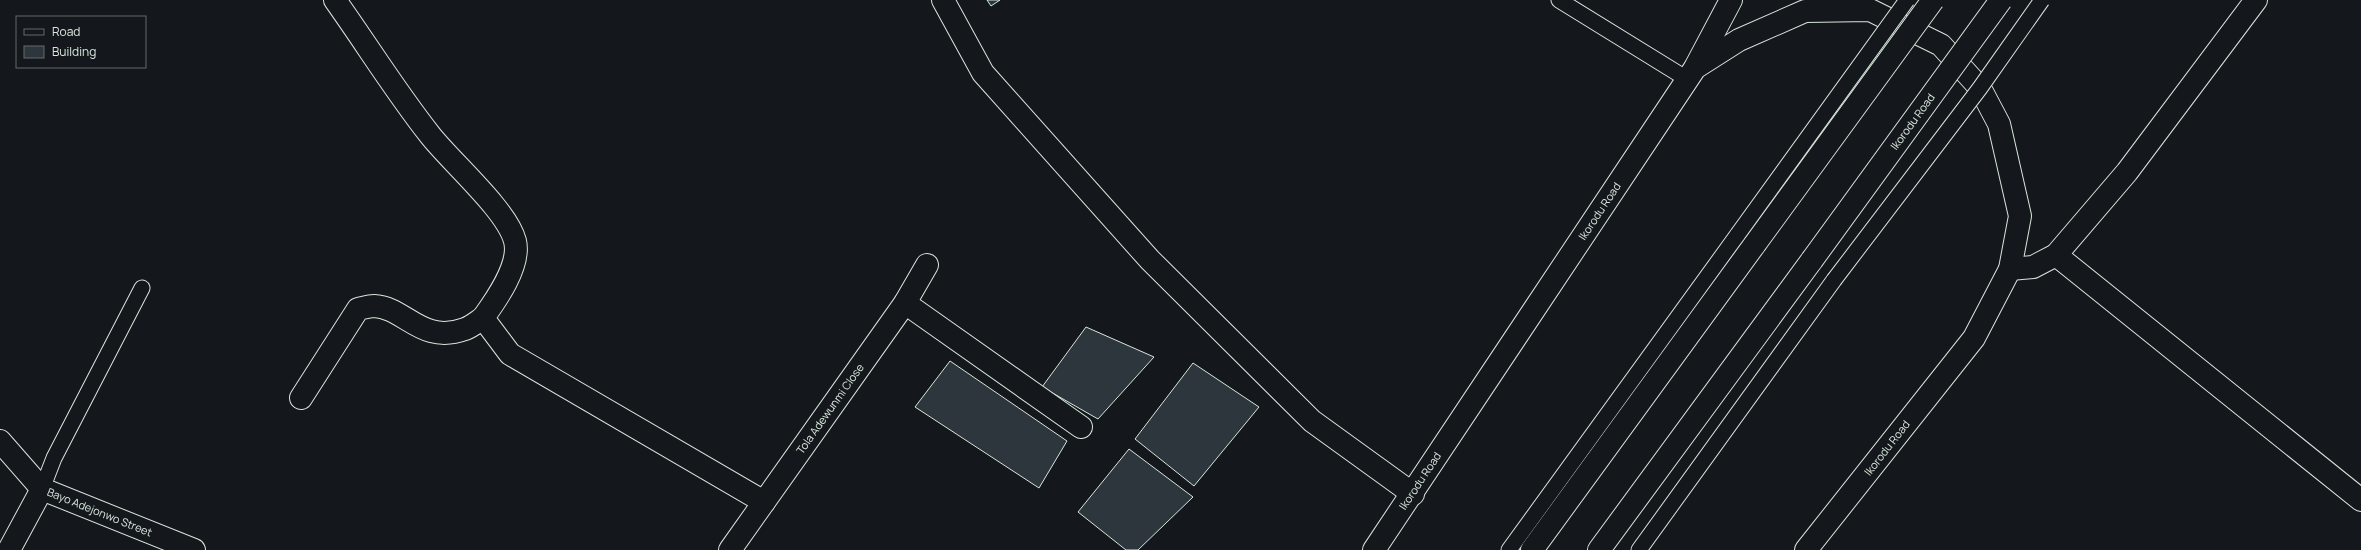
<svg xmlns="http://www.w3.org/2000/svg" width="2361" height="550" viewBox="0 0 2361 550" font-family="Manrope,sans-serif">
<rect width="100%" height="100%" fill="#14181c"/>
<path fill="#2c363c" stroke="#d8e6dc" d="M 987,0 L 1000,0 L 991,6 Z
M 1086,327 L 1154,357 L 1098,419 L 1042,387 Z
M 950,361 L 1067,441 L 1039,488 L 915,407 Z
M 1193,363 L 1259,407 L 1194,486 L 1135,439 Z
M 1129,449 L 1193,497 L 1138,550 L 1126,550 L 1078,512 Z"/>
<g fill="none" stroke-linecap="round" stroke-linejoin="round">
<defs>
<path id="lane" d="M 1559,0 L 1687,79
M 42,489 L 54,458 L 142,288
M 1509,550 L 1738,234
M 1639,550 L 1834,280"/>
<g id="street">
<path d="M 335,0 C 367,45 396,92 430,135 C 451,162 507,210 515,241 C 521,265 496,300 483,318 L 510,354 L 764,502"/>
<path d="M 943,0 L 983,73 L 1150,260 L 1312,421 L 1413,494"/>
<path d="M 2056,255 L 2361,500"/>
<path d="M 905,303 L 1081,427"/>
<path d="M 301,398 L 358,309 C 363,308 369,306 374,306 C 405,307 421,345 465,329 C 471,327 477,322 483,318"/>
<path id="s1" d="M 0,441 L 42,489 L 194,550"/>
<path d="M 9,550 L 42,489"/>
<path id="s2" d="M 730,550 L 905,303 L 927,265"/>
</g>
<g id="primary">
<path d="M 1696,66 L 1731,0"/>
<path d="M 2010,269 L 2033,267 L 2056,255 L 2127,172 L 2256,0"/>
<path id="s3" d="M 1374,550 L 1695,68 L 1739,40 L 1805,11 L 1870,10 L 1941,45 L 1980,88 L 1999,124 L 2020,216 L 2010,269 L 1974,338 L 1806,550"/>
</g>
<path id="highway" d="M 1532,550 L 1755,244
M 1599,550 L 1812,260"/>
</defs>
<use href="#lane" stroke="#d8e6dc" stroke-width="17"/>
<use href="#street" stroke="#d8e6dc" stroke-width="24"/>
<use href="#primary" stroke="#d8e6dc" stroke-width="24"/>
<use href="#highway" stroke="#d8e6dc" stroke-width="24"/>
<use href="#lane" stroke="#14181c" stroke-width="15"/>
<use href="#street" stroke="#14181c" stroke-width="22"/>
<use href="#primary" stroke="#14181c" stroke-width="22"/>
<use href="#highway" stroke="#14181c" stroke-width="22"/>
<defs>
<path id="lane-bridge" d="M 1738,234 L 1907,0
M 1834,280 L 1980,88 L 2042,0"/>
<g id="highway-bridge">
<path d="M 1755,244 L 1933,0"/>
<path id="s4" d="M 1812,260 L 2001,0"/>
</g>
</defs>
<use href="#lane-bridge" stroke="#d8e6dc" stroke-width="17" stroke-linecap="butt"/>
<use href="#highway-bridge" stroke="#d8e6dc" stroke-width="24" stroke-linecap="butt"/>
<use href="#lane-bridge" stroke="#14181c" stroke-width="15"/>
<use href="#highway-bridge" stroke="#14181c" stroke-width="22"/>
</g>
<g text-anchor="middle" stroke-width="3" stroke-linejoin="round" paint-order="stroke">
<g font-size="11" fill="#d8e6dc" stroke="#14181c">
<text dy="4" stroke="none"><textPath href="#s4" startOffset="171">Ikorodu Road</textPath></text>
<text dy="4" stroke="none"><textPath href="#s3" startOffset="407">Ikorodu Road</textPath></text>
<text dy="4" stroke="none"><textPath href="#s2" startOffset="173">Tola Adewunmi Close</textPath></text>
<text transform="translate(1887 448) rotate(-52)" y="4">Ikorodu Road</text>
<text dy="4" stroke="none"><textPath href="#s3" startOffset="83">Ikorodu Road</textPath></text>
<text dy="4" stroke="none"><textPath href="#s1" startOffset="126">Bayo Adejonwo Street</textPath></text>
</g>
</g>
<rect x="16" y="16" width="130" height="52" fill="#14181c" stroke="#626a69"/>
<rect x="24" y="29" width="20" height="6" fill="#14181c" stroke="#626a69"/>
<text x="52" y="36" font-size="12" fill="#d8e6dc">Road</text>
<rect x="24" y="46" width="20" height="12" fill="#2c363c" stroke="#626a69"/>
<text x="52" y="56" font-size="12" fill="#d8e6dc">Building</text>
</svg>
